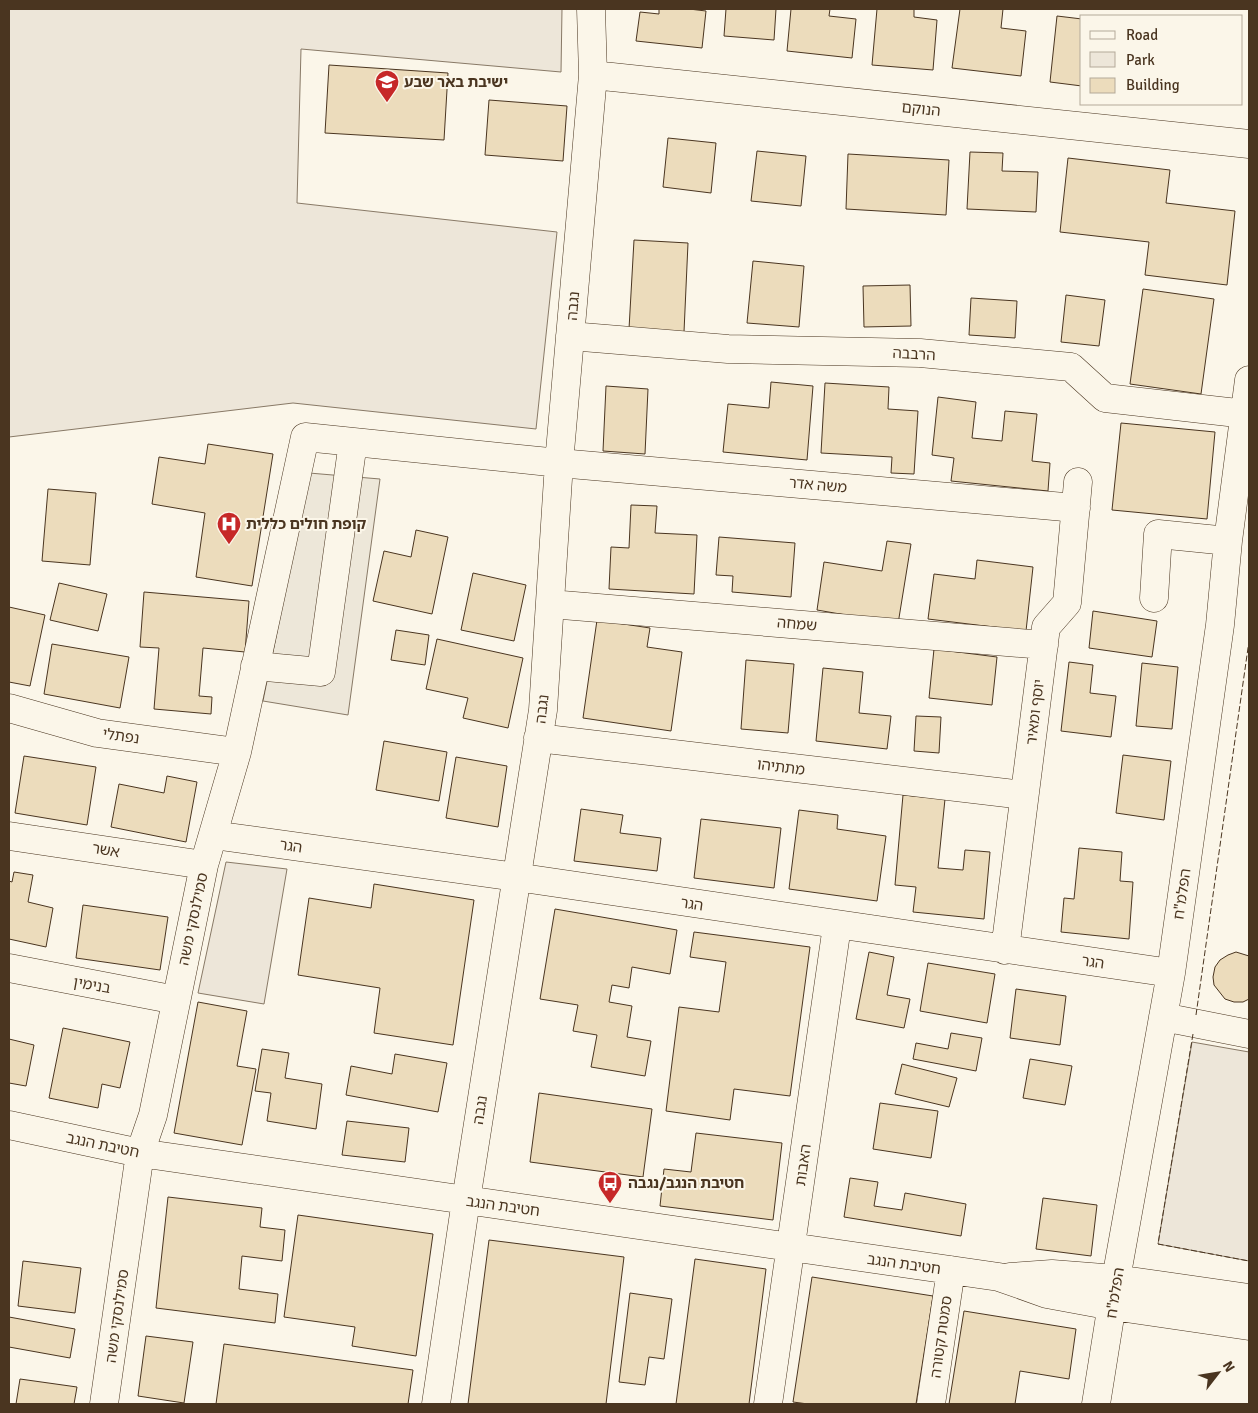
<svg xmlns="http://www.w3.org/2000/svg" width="1258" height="1413" viewBox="0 0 1258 1413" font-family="Signika,'Noto Sans Hebrew',sans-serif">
<rect width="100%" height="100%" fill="#fbf6e9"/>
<path fill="#ede6d9" stroke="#887966" d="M 9,9 L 562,9 L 561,72 L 301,49 L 297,203 L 557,232 L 536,429 L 293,403 L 9,437 Z
M 226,862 L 287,869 L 264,1004 L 198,993 Z
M 1192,1042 L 1249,1052 L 1249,1261 L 1158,1244 Z"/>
<path fill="#ede7d9" stroke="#887966" d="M 309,473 L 380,479 L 348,715 L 263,701 Z"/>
<path fill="#ecdcbc" stroke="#4a3520" d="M 659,9 L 689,9 L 706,11 L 702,48 L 636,41 L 640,12 L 659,14 Z
M 726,9 L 776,9 L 774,40 L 724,36 Z
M 791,9 L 830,9 L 829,16 L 856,19 L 852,58 L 787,51 Z
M 877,9 L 914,9 L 914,17 L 937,20 L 933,70 L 872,65 Z
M 960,9 L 1003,9 L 1001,28 L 1026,31 L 1021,76 L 952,68 Z
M 1057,16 L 1082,19 L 1082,86 L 1050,82 Z
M 329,65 L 448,73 L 444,140 L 325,133 Z
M 489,100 L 567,106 L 563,161 L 485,155 Z
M 668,138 L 716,143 L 711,193 L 663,187 Z
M 757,151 L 806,156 L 801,206 L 751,201 Z
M 970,152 L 1003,153 L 1002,171 L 1038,172 L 1036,212 L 967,209 Z
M 848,154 L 949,160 L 946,215 L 846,209 Z
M 1068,158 L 1170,170 L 1166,203 L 1235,211 L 1227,285 L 1145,275 L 1149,242 L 1060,232 Z
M 634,240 L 688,243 L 684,332 L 629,329 Z
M 753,261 L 804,266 L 799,327 L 747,323 Z
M 910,285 L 911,326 L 864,327 L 863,286 Z
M 1143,289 L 1214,299 L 1201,394 L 1130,384 Z
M 1066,295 L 1105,300 L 1099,346 L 1061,342 Z
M 971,298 L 1017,301 L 1015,338 L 969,335 Z
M 771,382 L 813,386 L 807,460 L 723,452 L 728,404 L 769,408 Z
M 825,383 L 889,387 L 888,409 L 918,411 L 914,474 L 891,473 L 892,457 L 821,453 Z
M 606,386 L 648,389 L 645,454 L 603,451 Z
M 938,397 L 976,402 L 972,438 L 1002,441 L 1005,411 L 1037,414 L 1032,461 L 1050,463 L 1048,491 L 951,481 L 954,458 L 932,455 Z
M 1121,423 L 1215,432 L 1207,519 L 1112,510 Z
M 208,444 L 273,454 L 252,586 L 196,577 L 205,513 L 152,504 L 159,457 L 205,464 Z
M 48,489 L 96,493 L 90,565 L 42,561 Z
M 631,505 L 657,506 L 655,533 L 697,535 L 694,594 L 609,589 L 611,547 L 629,548 Z
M 416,530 L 448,537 L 432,614 L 373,601 L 384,551 L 411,557 Z
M 719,537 L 795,543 L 791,597 L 732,592 L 733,576 L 716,575 Z
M 887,541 L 911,544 L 898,624 L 817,610 L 824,562 L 882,571 Z
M 977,560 L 1033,567 L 1026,631 L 928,619 L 934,574 L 975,579 Z
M 473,573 L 526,585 L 514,641 L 461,630 Z
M 59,583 L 107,594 L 98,631 L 50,620 Z
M 144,592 L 249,601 L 245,652 L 203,648 L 199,696 L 212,697 L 211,714 L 154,709 L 159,648 L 140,647 Z
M 9,607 L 45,615 L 30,686 L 9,682 Z
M 1093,611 L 1157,621 L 1152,657 L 1089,648 Z
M 597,620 L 650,628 L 647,647 L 682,652 L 671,731 L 583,718 Z
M 396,630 L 429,635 L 425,665 L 391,660 Z
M 437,639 L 523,658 L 508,728 L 463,718 L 468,698 L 426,689 Z
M 52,644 L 129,657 L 120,708 L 44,694 Z
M 934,649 L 997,657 L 992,705 L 929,698 Z
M 746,660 L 794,664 L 788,733 L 741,729 Z
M 1069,662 L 1093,665 L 1090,693 L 1116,696 L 1111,737 L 1061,731 Z
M 1142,663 L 1178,667 L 1172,729 L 1136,726 Z
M 823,668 L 863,672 L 859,713 L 891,716 L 887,749 L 816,741 Z
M 916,716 L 941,717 L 939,753 L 914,751 Z
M 384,741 L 447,752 L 439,801 L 376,790 Z
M 1123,755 L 1171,761 L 1164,820 L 1116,813 Z
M 24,756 L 96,767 L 87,825 L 15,813 Z
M 456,757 L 507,766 L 498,827 L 446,818 Z
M 167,776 L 197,782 L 186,842 L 111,827 L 119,784 L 164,793 Z
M 903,795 L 945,799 L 938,868 L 963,870 L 965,850 L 990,852 L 984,919 L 913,912 L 916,887 L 895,885 Z
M 581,809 L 623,815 L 620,833 L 661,838 L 657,871 L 574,861 Z
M 799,810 L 838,815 L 837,829 L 886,836 L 877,901 L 789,889 Z
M 701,819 L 781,828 L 774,888 L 694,878 Z
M 1079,848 L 1122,852 L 1120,881 L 1133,882 L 1129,939 L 1061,932 L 1064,898 L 1074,899 Z
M 14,872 L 33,875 L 28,902 L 53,908 L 46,947 L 9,939 L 9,881 L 12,882 Z
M 374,884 L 474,900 L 453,1045 L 374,1033 L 380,988 L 298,975 L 309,898 L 371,908 Z
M 83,905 L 168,917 L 160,970 L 76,958 Z
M 555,909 L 677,930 L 670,974 L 632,967 L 629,988 L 612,985 L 609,1002 L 632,1006 L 627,1037 L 651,1041 L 645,1076 L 591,1067 L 597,1035 L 573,1031 L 578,1005 L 540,999 Z
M 694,932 L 810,947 L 790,1096 L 734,1089 L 730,1120 L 666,1111 L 679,1007 L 719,1012 L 726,962 L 690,957 Z
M 869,952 L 894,957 L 887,995 L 910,999 L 904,1028 L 856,1019 Z
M 1236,952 L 1249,956 L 1249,999 L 1243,1002 L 1234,1002 L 1225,999 L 1214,985 L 1213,977 L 1215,967 L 1220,960 L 1228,955 Z
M 928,963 L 995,974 L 987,1023 L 920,1011 Z
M 1016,989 L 1066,996 L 1060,1045 L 1010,1038 Z
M 198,1002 L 247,1011 L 237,1066 L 256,1069 L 242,1145 L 174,1133 Z
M 63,1028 L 130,1042 L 120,1088 L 102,1084 L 98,1108 L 49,1098 Z
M 951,1033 L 982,1038 L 976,1071 L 913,1059 L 916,1043 L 948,1049 Z
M 9,1039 L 34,1045 L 26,1086 L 9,1083 Z
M 262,1049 L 289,1053 L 285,1078 L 322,1084 L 316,1129 L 267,1121 L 271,1093 L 255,1091 Z
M 395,1054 L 447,1063 L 438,1112 L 346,1095 L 351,1066 L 392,1074 Z
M 1030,1059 L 1072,1066 L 1065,1105 L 1023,1098 Z
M 902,1064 L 957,1078 L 949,1107 L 895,1094 Z
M 539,1093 L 652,1109 L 643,1177 L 530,1162 Z
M 880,1103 L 938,1111 L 931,1158 L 873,1149 Z
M 347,1121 L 409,1128 L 405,1162 L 342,1155 Z
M 696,1133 L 782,1143 L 773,1220 L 660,1206 L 664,1169 L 691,1172 Z
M 850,1178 L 878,1182 L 874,1206 L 902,1210 L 905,1193 L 966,1204 L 961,1236 L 844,1217 Z
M 168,1197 L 262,1208 L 260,1227 L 285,1230 L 282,1261 L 242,1256 L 239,1289 L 278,1294 L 275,1323 L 156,1308 Z
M 1043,1198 L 1097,1205 L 1091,1256 L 1036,1249 Z
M 298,1215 L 433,1234 L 416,1356 L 352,1346 L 355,1327 L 284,1317 Z
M 489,1240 L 624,1257 L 606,1404 L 468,1404 Z
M 695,1259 L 766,1269 L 749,1404 L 676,1404 Z
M 23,1261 L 81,1268 L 75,1313 L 18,1306 Z
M 812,1277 L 933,1296 L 916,1404 L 808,1404 L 793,1402 Z
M 630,1293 L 672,1299 L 664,1359 L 649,1357 L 645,1385 L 619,1382 Z
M 964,1311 L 1076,1329 L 1069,1379 L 1020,1371 L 1015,1404 L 949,1404 Z
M 9,1317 L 75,1329 L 70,1358 L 9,1347 Z
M 146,1336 L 193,1342 L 184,1403 L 138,1396 Z
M 224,1344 L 413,1370 L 408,1404 L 216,1404 Z
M 20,1379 L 77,1387 L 74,1404 L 16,1404 Z"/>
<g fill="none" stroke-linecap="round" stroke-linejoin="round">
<defs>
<path id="minor" d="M 593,75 L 1249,144
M 570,336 L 728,349 L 920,353 L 1071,367 L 1105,398 L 1246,414
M 1154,598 L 1158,534 L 1228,541
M 550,604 L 1044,645
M 255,666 L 321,672 L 353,442
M 9,708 L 97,733 L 237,752
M 538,738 L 1024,795
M 213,835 L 516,877 L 1171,973
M 9,836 L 204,865
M 1005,950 L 1046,627 L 1067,603 L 1078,482
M 9,968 L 176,1000
M 1163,1017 L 1249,1034
M 9,1125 L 140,1153 L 999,1277 L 1047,1294 L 1112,1306 L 1249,1326
M 1010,1277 L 1052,1274 L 1116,1279 L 1249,1298
M 104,1404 L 140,1153 L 153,1115 L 204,865 L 237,752 L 305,437 L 559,463 L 1076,508
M 436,1404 L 466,1200 L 543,710 L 559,463 L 593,75 L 591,9
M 768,1404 L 837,926
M 931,1404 L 951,1270
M 1096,1404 L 1116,1279 L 1171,973 L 1220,625 L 1228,541 L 1249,380"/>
</defs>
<use href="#minor" stroke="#4a3520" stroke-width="29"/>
<use href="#minor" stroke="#fbf6e9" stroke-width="28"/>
<path stroke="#4a3520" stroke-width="1" stroke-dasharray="6 2.5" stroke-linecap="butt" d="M 1196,1015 L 1249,641
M 1193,1034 L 1158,1244 L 1249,1261"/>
</g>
<defs>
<symbol id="school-pin" viewBox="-11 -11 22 30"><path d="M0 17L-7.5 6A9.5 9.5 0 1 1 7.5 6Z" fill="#c62828" stroke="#fbf6e9"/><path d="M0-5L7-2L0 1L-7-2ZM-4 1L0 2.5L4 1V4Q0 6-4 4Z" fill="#fff"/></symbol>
<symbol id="hospital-pin" viewBox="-11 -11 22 30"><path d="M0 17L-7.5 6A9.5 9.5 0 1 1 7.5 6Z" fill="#c62828" stroke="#fbf6e9"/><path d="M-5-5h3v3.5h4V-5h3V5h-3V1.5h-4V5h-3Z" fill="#fff"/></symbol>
<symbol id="bus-pin" viewBox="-11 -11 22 30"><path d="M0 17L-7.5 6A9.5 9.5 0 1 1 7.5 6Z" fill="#c62828" stroke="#fbf6e9"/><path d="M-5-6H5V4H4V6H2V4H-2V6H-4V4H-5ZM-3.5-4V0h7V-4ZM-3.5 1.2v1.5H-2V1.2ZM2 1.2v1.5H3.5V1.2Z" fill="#fff"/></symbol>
</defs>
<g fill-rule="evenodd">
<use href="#school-pin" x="373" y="68" width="28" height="38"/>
<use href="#hospital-pin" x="215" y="510" width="28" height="38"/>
<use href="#bus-pin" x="596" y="1169" width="28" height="38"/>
</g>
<g text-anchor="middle" stroke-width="4" stroke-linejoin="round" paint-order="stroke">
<g font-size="15" font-weight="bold" fill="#4a3520" stroke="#fbf6e9" text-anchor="start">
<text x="404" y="87">ישיבת באר שבע</text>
<text x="246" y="529">קופת חולים כללית</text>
<text x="628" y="1188">חטיבת הנגב/נגבה</text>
</g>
<g font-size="15" fill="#4a3520" stroke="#fbf6e9">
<text transform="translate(921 109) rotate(6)" y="5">הנוקם</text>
<text transform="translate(573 306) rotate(-85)" y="5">נגבה</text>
<text transform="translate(914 354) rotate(3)" y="5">הרבבה</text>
<text transform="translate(818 485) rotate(5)" y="5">משה אדר</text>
<text transform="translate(797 624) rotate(5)" y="5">שמחה</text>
<text transform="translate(542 709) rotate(-83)" y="5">נגבה</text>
<text transform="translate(1035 712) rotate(-83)" y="5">יוסף ומאיר</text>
<text transform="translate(121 736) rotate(8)" y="5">נפתלי</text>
<text transform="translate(781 767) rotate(7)" y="5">מתתיהו</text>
<text transform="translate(291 846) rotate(8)" y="5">הגר</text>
<text transform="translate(106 850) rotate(9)" y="5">אשר</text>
<text transform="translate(1182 894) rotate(-82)" y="5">הפלמ"ח</text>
<text transform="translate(692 904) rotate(8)" y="5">הגר</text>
<text transform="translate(193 919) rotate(-78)" y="5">סמילנסקי משה</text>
<text transform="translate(1093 962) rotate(8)" y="5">הגר</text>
<text transform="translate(92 985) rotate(10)" y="5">בנימין</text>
<text transform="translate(480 1110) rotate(-81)" y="5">נגבה</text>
<text transform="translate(103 1145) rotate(12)" y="5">חטיבת הנגב</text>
<text transform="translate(803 1165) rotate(-82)" y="5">האבות</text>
<text transform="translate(503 1206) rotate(8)" y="5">חטיבת הנגב</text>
<text transform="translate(904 1264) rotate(8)" y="5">חטיבת הנגב</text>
<text transform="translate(1115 1293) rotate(-81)" y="5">הפלמ"ח</text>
<text transform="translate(117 1316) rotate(-82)" y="5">סמילנסקי משה</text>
<text transform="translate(941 1337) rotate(-82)" y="5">סמטת קטורה</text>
</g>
</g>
<rect width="1258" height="1413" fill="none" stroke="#4a3520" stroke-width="20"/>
<rect x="1080" y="15" width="162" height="90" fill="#fbf6e9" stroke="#b4a999"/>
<rect x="1090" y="31" width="25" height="8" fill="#fbf6e9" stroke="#b4a999"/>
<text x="1126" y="40" font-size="15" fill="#4a3520">Road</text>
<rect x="1090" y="52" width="25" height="15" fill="#ede6d9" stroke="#b4a999"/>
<text x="1126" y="65" font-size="15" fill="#4a3520">Park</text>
<rect x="1090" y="78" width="25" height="15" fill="#ecdcbc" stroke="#b4a999"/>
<text x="1126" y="90" font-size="15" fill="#4a3520">Building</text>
<g transform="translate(1218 1373) rotate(59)" stroke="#fbf6e9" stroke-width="4" paint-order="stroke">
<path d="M0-4L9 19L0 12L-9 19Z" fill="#4a3520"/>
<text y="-8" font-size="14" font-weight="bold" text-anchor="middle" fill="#4a3520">N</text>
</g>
</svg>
